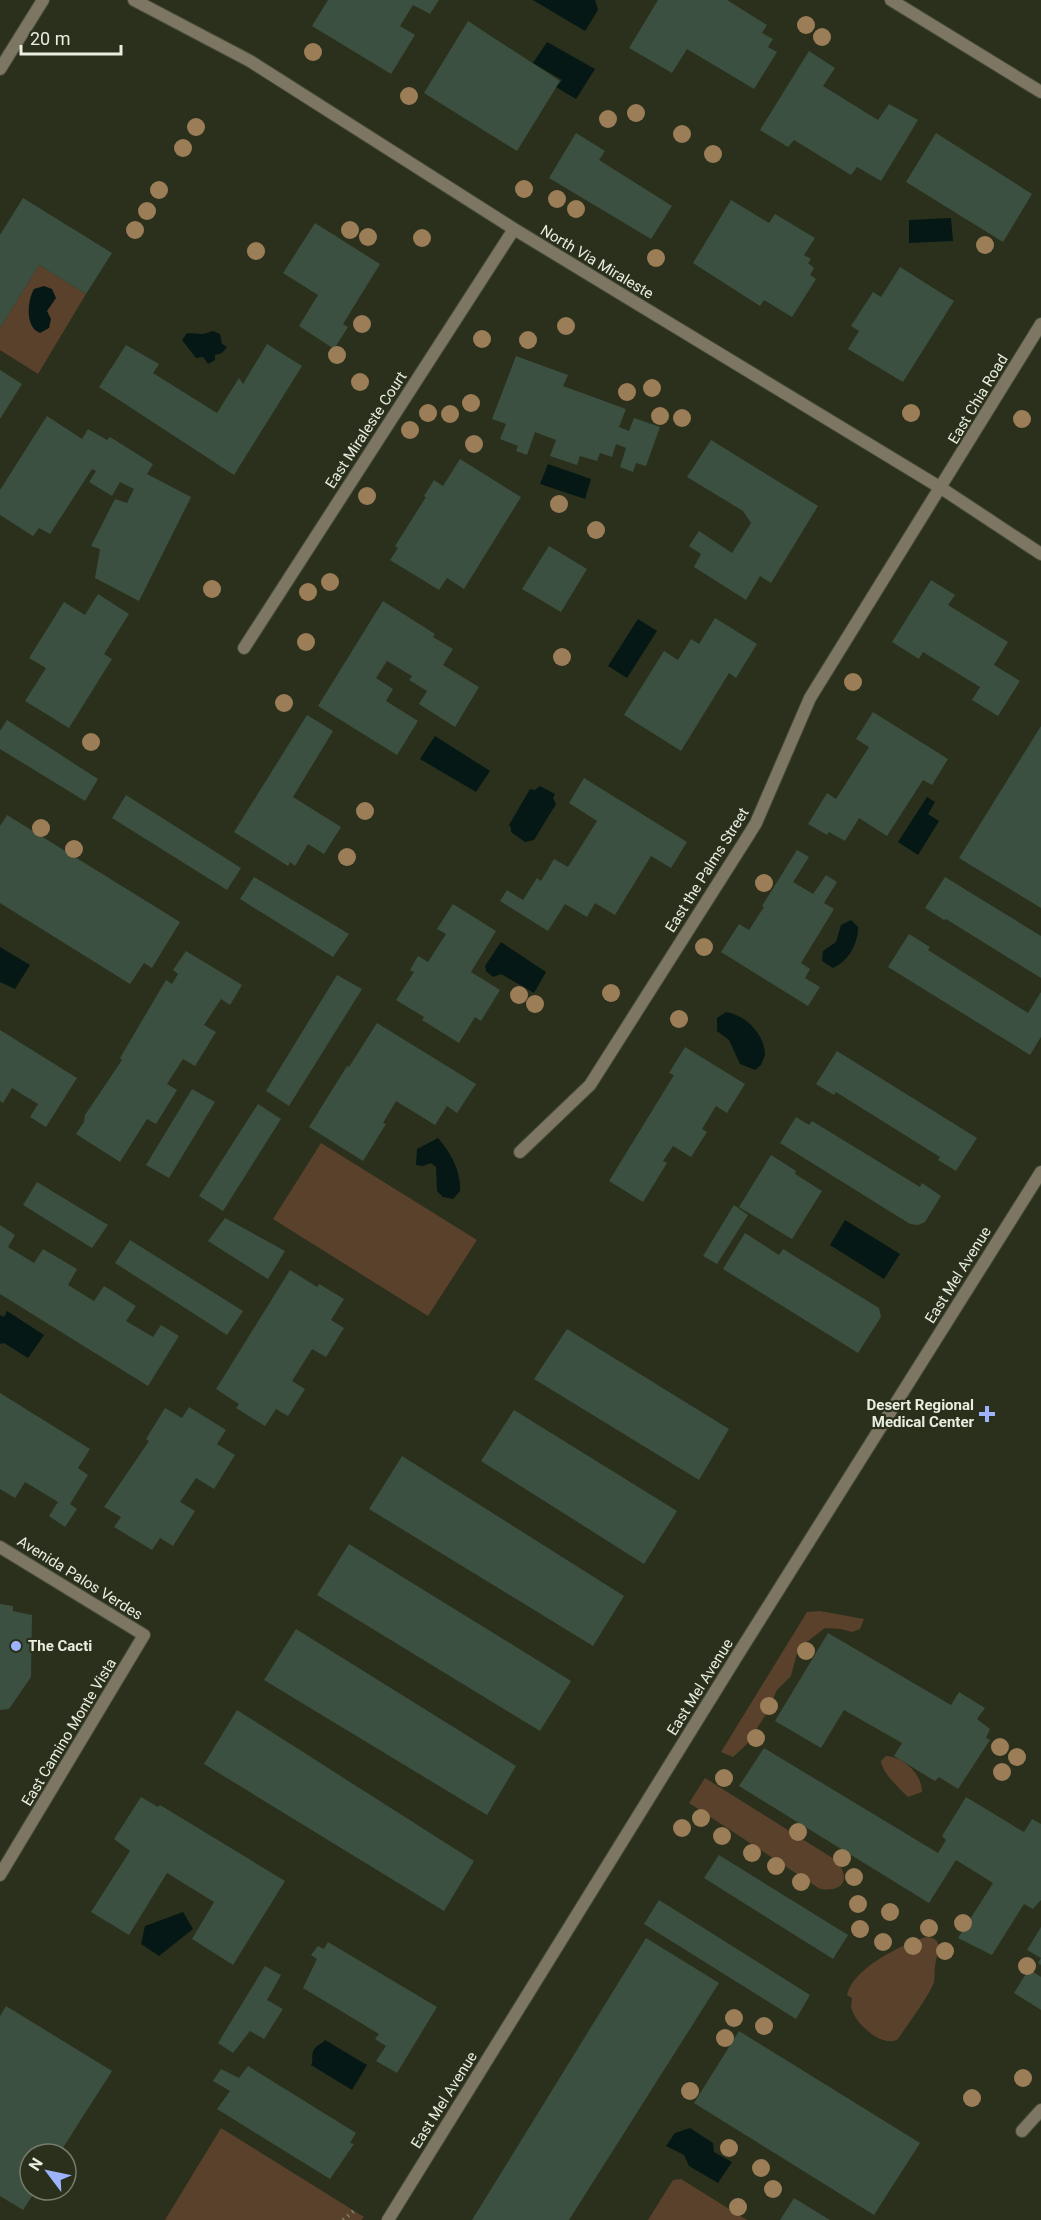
<svg xmlns="http://www.w3.org/2000/svg" width="1041" height="2220" viewBox="0 0 1041 2220" font-family="Roboto,sans-serif">
<rect width="100%" height="100%" fill="#2a301c"/>
<path fill="#5a412b" d="M 39,265 L 86,294 L 38,374 L 0,350 L 0,328 Z
M 321,1143 L 477,1240 L 428,1316 L 273,1219 Z
M 820,1611 L 864,1619 L 860,1629 L 852,1632 L 841,1629 L 825,1628 L 804,1644 L 797,1653 L 791,1676 L 777,1690 L 766,1714 L 747,1744 L 733,1757 L 721,1752 L 807,1612 Z
M 886,1756 C 904,1757 922,1774 922,1792 L 908,1797 C 898,1787 883,1774 881,1761 Z
M 705,1778 L 834,1859 C 852,1876 845,1893 820,1889 L 689,1803 Z
M 927,1937 C 946,1939 936,1954 935,1967 C 934,1972 935,1977 934,1982 C 931,1993 906,2027 898,2039 C 883,2049 854,2023 851,2007 C 851,2004 852,2001 852,1998 L 847,1995 C 852,1969 903,1943 927,1937 Z
M 221,2128 L 364,2217 L 361,2220 L 165,2220 Z
M 681,2179 L 747,2220 L 648,2220 L 673,2180 Z"/>
<path fill="#051815" d="M 533,0 L 595,0 L 598,10 L 585,31 Z
M 547,42 L 595,69 L 576,99 L 556,87 L 562,80 L 533,63 Z
M 951,218 L 953,241 L 909,243 L 909,220 Z
M 44,286 L 52,289 L 56,298 L 47,311 L 51,319 L 49,328 L 40,333 C 25,328 27,301 34,289 Z
M 213,331 L 220,334 L 222,344 L 227,347 L 222,353 L 215,355 L 215,360 L 208,364 L 203,357 L 196,358 L 182,340 L 187,333 L 203,334 Z
M 548,464 L 591,479 L 585,499 L 540,484 Z
M 638,619 L 657,631 L 627,678 L 608,666 Z
M 435,736 L 490,771 L 476,792 L 420,759 Z
M 540,786 L 555,794 L 553,798 L 556,804 L 534,840 L 525,842 L 511,832 L 511,828 L 509,825 L 530,789 L 535,790 Z
M 927,797 L 935,802 L 928,814 L 939,821 L 918,855 L 898,842 Z
M 851,920 L 858,927 C 858,945 848,961 833,968 L 822,961 L 823,951 L 836,942 L 841,925 Z
M 501,942 L 546,972 L 534,993 L 501,974 L 493,977 L 486,971 L 485,966 Z
M 0,947 L 30,965 L 15,989 L 0,982 Z
M 726,1012 C 746,1015 765,1035 765,1055 L 761,1065 L 755,1070 L 740,1064 L 729,1040 L 717,1031 L 717,1018 Z
M 438,1138 C 451,1153 461,1171 460,1191 L 453,1199 L 443,1197 L 437,1191 L 436,1167 L 431,1163 L 423,1166 L 416,1165 L 417,1149 Z
M 845,1220 L 900,1254 L 884,1279 L 830,1245 Z
M 7,1311 L 44,1335 L 28,1358 L 4,1343 L 0,1344 L 0,1315 L 4,1317 Z
M 183,1912 L 193,1929 L 159,1956 L 141,1944 L 145,1926 Z
M 325,2040 L 367,2065 L 352,2090 L 311,2065 C 314,2059 311,2058 313,2052 C 315,2045 321,2045 325,2040 Z
M 690,2128 L 713,2143 L 714,2152 L 732,2162 L 718,2183 L 689,2166 L 684,2155 L 666,2146 L 675,2133 Z"/>
<path fill="#3b5040" d="M 328,0 L 439,0 L 430,14 L 413,5 L 400,26 L 415,35 L 391,74 L 312,26 Z
M 658,0 L 727,0 L 767,25 L 762,33 L 773,39 L 768,47 L 777,52 L 754,89 L 687,49 L 672,73 L 629,48 Z
M 468,21 L 560,81 L 517,151 L 424,93 Z
M 809,51 L 835,68 L 823,86 L 878,120 L 889,104 L 918,120 L 881,181 L 857,167 L 851,175 L 794,140 L 788,147 L 760,130 Z
M 576,133 L 605,151 L 599,160 L 672,206 L 651,239 L 549,178 Z
M 936,133 L 1032,194 L 1003,242 L 906,182 Z
M 23,198 L 112,253 L 86,294 L 39,265 L 0,328 L 0,235 Z
M 731,200 L 769,223 L 775,214 L 815,238 L 804,255 L 811,259 L 808,263 L 814,268 L 810,275 L 816,279 L 792,317 L 764,300 L 760,306 L 693,263 Z
M 315,223 L 380,264 L 343,324 L 348,327 L 334,349 L 299,326 L 318,295 L 283,273 Z
M 900,267 L 954,301 L 903,382 L 848,349 L 859,331 L 851,326 L 873,292 L 881,297 Z
M 267,344 L 302,366 L 234,475 L 99,387 L 126,345 L 159,364 L 153,373 L 217,413 L 239,378 L 243,384 Z
M 516,356 L 568,375 L 563,386 L 626,409 L 619,427 L 629,431 L 634,418 L 660,427 L 646,466 L 636,463 L 633,472 L 620,467 L 626,448 L 616,444 L 612,457 L 600,453 L 597,461 L 580,456 L 577,465 L 550,456 L 556,440 L 535,432 L 527,455 L 516,451 L 518,446 L 500,439 L 506,424 L 492,419 Z
M 0,370 L 22,384 L 0,419 Z
M 47,416 L 82,439 L 88,429 L 107,440 L 110,437 L 153,464 L 147,474 L 191,497 L 139,601 L 95,578 L 100,549 L 91,546 L 115,499 L 127,503 L 134,489 L 120,482 L 112,496 L 89,482 L 96,471 L 92,469 L 50,534 L 39,528 L 33,536 L 0,515 L 0,490 Z
M 711,440 L 818,506 L 771,583 L 760,576 L 746,600 L 694,567 L 701,554 L 689,546 L 699,531 L 732,553 L 751,523 L 743,511 L 687,477 Z
M 460,459 L 521,497 L 464,589 L 447,578 L 439,590 L 390,560 L 398,548 L 395,546 L 426,497 L 424,496 L 434,480 L 443,486 Z
M 549,546 L 587,569 L 561,612 L 522,589 Z
M 931,580 L 955,595 L 948,605 L 1008,642 L 994,665 L 1020,681 L 998,716 L 972,700 L 980,687 L 923,652 L 919,659 L 892,642 Z
M 98,594 L 129,614 L 104,654 L 112,659 L 69,728 L 25,701 L 46,668 L 29,658 L 64,602 L 85,615 Z
M 383,601 L 435,634 L 433,637 L 453,649 L 443,665 L 479,687 L 455,727 L 419,704 L 427,691 L 409,680 L 412,676 L 387,661 L 376,678 L 393,689 L 386,701 L 418,721 L 397,755 L 318,706 Z
M 715,618 L 757,644 L 736,678 L 729,673 L 681,751 L 624,715 L 664,651 L 678,660 L 691,639 L 699,644 Z
M 873,712 L 948,759 L 932,785 L 923,780 L 887,836 L 859,818 L 845,841 L 829,832 L 827,835 L 808,824 L 827,793 L 836,799 L 869,747 L 856,739 Z
M 307,715 L 333,731 L 293,797 L 341,827 L 324,854 L 308,844 L 295,866 L 290,862 L 288,866 L 234,832 Z
M 7,720 L 98,779 L 85,801 L 0,749 L 0,731 Z
M 1041,726 L 1041,908 L 959,858 Z
M 584,778 L 687,842 L 671,868 L 651,856 L 615,915 L 595,903 L 587,917 L 565,904 L 548,931 L 500,901 L 507,890 L 523,900 L 537,878 L 541,881 L 554,859 L 568,867 L 597,821 L 569,803 Z
M 126,795 L 241,868 L 227,890 L 112,818 Z
M 7,815 L 180,922 L 152,968 L 144,963 L 130,984 L 0,903 L 0,826 Z
M 797,850 L 809,857 L 793,882 L 813,894 L 826,875 L 837,882 L 824,903 L 834,909 L 801,963 L 810,969 L 805,978 L 820,987 L 808,1006 L 721,952 L 739,924 L 749,930 L 764,907 L 762,906 Z
M 254,877 L 349,934 L 333,957 L 240,899 Z
M 945,877 L 1041,936 L 1041,978 L 946,919 L 944,920 L 925,908 Z
M 453,904 L 496,931 L 471,972 L 500,990 L 481,1021 L 475,1017 L 459,1043 L 422,1020 L 424,1017 L 396,1000 L 414,972 L 410,970 L 418,956 L 428,962 L 446,934 L 437,929 Z
M 909,934 L 930,947 L 928,950 L 1028,1013 L 1041,992 L 1041,1037 L 1030,1055 L 888,967 Z
M 186,951 L 242,985 L 230,1005 L 221,999 L 204,1025 L 216,1032 L 195,1066 L 183,1059 L 167,1084 L 177,1090 L 156,1124 L 147,1119 L 120,1162 L 76,1134 L 84,1122 L 85,1115 L 122,1060 L 120,1058 L 166,980 L 172,984 L 178,974 L 173,970 Z
M 337,975 L 362,989 L 289,1106 L 266,1091 Z
M 377,1023 L 476,1084 L 457,1113 L 447,1106 L 435,1125 L 396,1101 L 383,1123 L 386,1124 L 363,1161 L 309,1127 L 347,1066 L 349,1067 Z
M 0,1030 L 77,1078 L 46,1127 L 30,1117 L 38,1104 L 12,1088 L 3,1103 L 0,1101 Z
M 685,1047 L 745,1084 L 727,1113 L 716,1106 L 702,1129 L 707,1132 L 691,1157 L 673,1146 L 663,1161 L 667,1163 L 643,1202 L 609,1181 L 674,1075 L 669,1073 Z
M 837,1051 L 977,1138 L 956,1171 L 938,1160 L 940,1157 L 836,1092 L 834,1095 L 816,1084 Z
M 192,1089 L 215,1102 L 169,1178 L 146,1165 Z
M 258,1104 L 281,1119 L 223,1211 L 199,1196 Z
M 796,1117 L 809,1125 L 812,1121 L 920,1187 L 922,1183 L 941,1196 L 925,1222 L 918,1225 L 910,1224 L 780,1143 Z
M 771,1155 L 796,1171 L 795,1174 L 822,1191 L 792,1239 L 739,1207 Z
M 37,1182 L 108,1225 L 92,1248 L 23,1205 Z
M 734,1205 L 748,1215 L 717,1264 L 703,1256 Z
M 225,1218 L 285,1251 L 268,1279 L 208,1241 Z
M 0,1225 L 15,1235 L 8,1247 L 34,1263 L 43,1249 L 77,1269 L 68,1285 L 94,1301 L 104,1286 L 136,1306 L 126,1321 L 153,1337 L 161,1325 L 179,1336 L 148,1386 L 0,1294 Z
M 745,1233 L 779,1255 L 783,1249 L 879,1308 L 881,1317 L 858,1353 L 723,1269 Z
M 130,1240 L 243,1311 L 227,1335 L 115,1263 Z
M 290,1270 L 317,1287 L 319,1284 L 344,1299 L 331,1320 L 344,1328 L 326,1357 L 312,1349 L 292,1381 L 305,1389 L 288,1416 L 276,1409 L 265,1426 L 236,1408 L 239,1404 L 216,1389 Z
M 567,1329 L 729,1429 L 699,1480 L 534,1379 Z
M 0,1393 L 90,1449 L 78,1468 L 88,1475 L 70,1504 L 77,1509 L 65,1527 L 49,1516 L 58,1502 L 25,1482 L 15,1498 L 0,1489 Z
M 189,1407 L 226,1430 L 217,1444 L 235,1455 L 214,1489 L 196,1478 L 180,1502 L 195,1511 L 173,1546 L 160,1538 L 152,1550 L 114,1527 L 121,1517 L 104,1507 L 149,1441 L 146,1439 L 165,1408 L 182,1418 Z
M 514,1410 L 677,1511 L 644,1564 L 481,1461 Z
M 402,1456 L 624,1596 L 593,1646 L 369,1509 Z
M 349,1544 L 571,1681 L 540,1731 L 317,1595 Z
M 0,1604 L 13,1606 L 13,1611 L 32,1615 L 31,1677 L 9,1709 L 0,1710 Z
M 296,1629 L 516,1766 L 487,1815 L 264,1680 Z
M 828,1633 L 951,1705 L 959,1692 L 985,1708 L 977,1719 L 990,1729 L 986,1738 L 990,1740 L 958,1789 L 939,1777 L 935,1781 L 894,1756 L 902,1743 L 844,1710 L 821,1748 L 775,1721 Z
M 237,1710 L 474,1861 L 444,1911 L 204,1764 Z
M 764,1748 L 938,1853 L 946,1840 L 942,1836 L 966,1797 L 1024,1832 L 1032,1819 L 1041,1824 L 1041,1900 L 1033,1909 L 1024,1904 L 992,1955 L 958,1938 L 993,1883 L 956,1860 L 929,1903 L 739,1786 Z
M 141,1797 L 158,1807 L 160,1805 L 285,1881 L 233,1965 L 192,1939 L 214,1902 L 167,1873 L 129,1935 L 91,1912 L 130,1851 L 114,1839 Z
M 719,1855 L 848,1935 L 833,1959 L 704,1878 Z
M 659,1900 L 810,1995 L 796,2019 L 644,1924 Z
M 1041,1927 L 1041,1965 L 1038,1963 L 1041,1958 L 1027,1950 Z
M 646,1938 L 719,1983 L 569,2220 L 472,2220 Z
M 328,1942 L 437,2007 L 397,2073 L 376,2061 L 386,2046 L 375,2039 L 379,2034 L 303,1988 L 317,1959 L 311,1955 L 318,1946 L 324,1949 Z
M 265,1966 L 281,1975 L 267,2000 L 283,2009 L 264,2039 L 250,2031 L 233,2053 L 218,2043 Z
M 1029,1969 L 1041,1977 L 1041,2010 L 1014,1993 Z
M 6,2006 L 112,2071 L 59,2154 L 30,2154 L 30,2190 L 36,2190 L 23,2210 L 0,2196 L 0,2016 Z
M 739,2031 L 920,2143 L 874,2215 L 694,2103 Z
M 248,2066 L 356,2133 L 350,2143 L 354,2144 L 330,2179 L 217,2109 L 230,2091 L 213,2081 L 221,2069 L 239,2078 Z
M 794,2198 L 830,2220 L 780,2220 Z"/>
<g fill="none" stroke-linecap="round" stroke-linejoin="round">
<defs>
<path id="street" d="M 134,0 L 250,61 L 514,229 L 941,488 L 1041,554
M 891,0 L 1041,92
M 0,69 L 43,0
M 244,648 L 514,229
M 520,1152 L 590,1085 L 748,836 L 756,823 L 810,698 L 1041,324
M 0,1547 L 144,1635 L 0,1875
M 1022,2131 L 1041,2110
M 388,2220 L 737,1656 L 1041,1172"/>
</defs>
<use href="#street" stroke="#454b38" stroke-width="14"/>
<path stroke="#7c8170" stroke-width="4" stroke-dasharray="1.5 4.5" stroke-linecap="butt" d="M 343,2220 L 355,2210"/>
<use href="#street" stroke="#7c7662" stroke-width="12"/>
</g>
<g fill="#9b7d57">
<circle cx="806" cy="25" r="9"/>
<circle cx="822" cy="37" r="9"/>
<circle cx="313" cy="52" r="9"/>
<circle cx="409" cy="96" r="9"/>
<circle cx="636" cy="113" r="9"/>
<circle cx="608" cy="119" r="9"/>
<circle cx="196" cy="127" r="9"/>
<circle cx="682" cy="134" r="9"/>
<circle cx="183" cy="148" r="9"/>
<circle cx="713" cy="154" r="9"/>
<circle cx="524" cy="189" r="9"/>
<circle cx="159" cy="190" r="9"/>
<circle cx="557" cy="199" r="9"/>
<circle cx="576" cy="209" r="9"/>
<circle cx="147" cy="211" r="9"/>
<circle cx="135" cy="230" r="9"/>
<circle cx="350" cy="230" r="9"/>
<circle cx="368" cy="237" r="9"/>
<circle cx="422" cy="238" r="9"/>
<circle cx="985" cy="245" r="9"/>
<circle cx="256" cy="251" r="9"/>
<circle cx="656" cy="258" r="9"/>
<circle cx="362" cy="324" r="9"/>
<circle cx="566" cy="326" r="9"/>
<circle cx="482" cy="339" r="9"/>
<circle cx="528" cy="340" r="9"/>
<circle cx="337" cy="355" r="9"/>
<circle cx="360" cy="382" r="9"/>
<circle cx="652" cy="388" r="9"/>
<circle cx="627" cy="392" r="9"/>
<circle cx="471" cy="403" r="9"/>
<circle cx="428" cy="413" r="9"/>
<circle cx="911" cy="413" r="9"/>
<circle cx="450" cy="414" r="9"/>
<circle cx="660" cy="416" r="9"/>
<circle cx="682" cy="418" r="9"/>
<circle cx="1022" cy="419" r="9"/>
<circle cx="410" cy="430" r="9"/>
<circle cx="474" cy="444" r="9"/>
<circle cx="367" cy="496" r="9"/>
<circle cx="559" cy="504" r="9"/>
<circle cx="596" cy="530" r="9"/>
<circle cx="330" cy="582" r="9"/>
<circle cx="212" cy="589" r="9"/>
<circle cx="308" cy="592" r="9"/>
<circle cx="306" cy="642" r="9"/>
<circle cx="562" cy="657" r="9"/>
<circle cx="853" cy="682" r="9"/>
<circle cx="284" cy="703" r="9"/>
<circle cx="91" cy="742" r="9"/>
<circle cx="365" cy="811" r="9"/>
<circle cx="41" cy="828" r="9"/>
<circle cx="74" cy="849" r="9"/>
<circle cx="347" cy="857" r="9"/>
<circle cx="764" cy="883" r="9"/>
<circle cx="704" cy="947" r="9"/>
<circle cx="611" cy="993" r="9"/>
<circle cx="519" cy="995" r="9"/>
<circle cx="535" cy="1004" r="9"/>
<circle cx="679" cy="1019" r="9"/>
<circle cx="806" cy="1651" r="9"/>
<circle cx="769" cy="1706" r="9"/>
<circle cx="756" cy="1738" r="9"/>
<circle cx="1000" cy="1747" r="9"/>
<circle cx="1017" cy="1757" r="9"/>
<circle cx="1002" cy="1772" r="9"/>
<circle cx="724" cy="1778" r="9"/>
<circle cx="701" cy="1818" r="9"/>
<circle cx="682" cy="1828" r="9"/>
<circle cx="798" cy="1832" r="9"/>
<circle cx="722" cy="1836" r="9"/>
<circle cx="752" cy="1853" r="9"/>
<circle cx="842" cy="1858" r="9"/>
<circle cx="776" cy="1866" r="9"/>
<circle cx="854" cy="1877" r="9"/>
<circle cx="801" cy="1882" r="9"/>
<circle cx="858" cy="1904" r="9"/>
<circle cx="890" cy="1912" r="9"/>
<circle cx="963" cy="1923" r="9"/>
<circle cx="929" cy="1928" r="9"/>
<circle cx="860" cy="1929" r="9"/>
<circle cx="883" cy="1942" r="9"/>
<circle cx="913" cy="1946" r="9"/>
<circle cx="945" cy="1951" r="9"/>
<circle cx="1027" cy="1966" r="9"/>
<circle cx="734" cy="2018" r="9"/>
<circle cx="764" cy="2026" r="9"/>
<circle cx="725" cy="2038" r="9"/>
<circle cx="1023" cy="2078" r="9"/>
<circle cx="690" cy="2091" r="9"/>
<circle cx="972" cy="2098" r="9"/>
<circle cx="729" cy="2148" r="9"/>
<circle cx="761" cy="2168" r="9"/>
<circle cx="773" cy="2189" r="9"/>
<circle cx="738" cy="2207" r="9"/>
</g>
<g fill="#9eb3fd" stroke="#2a301c" stroke-width="2">
<path d="M984 1405h6v6h6v6h-6v6h-6v-6h-6v-6h6z"/>
<circle cx="16" cy="1646" r="6"/>
</g>
<g text-anchor="middle" stroke-width="4.5" stroke-linejoin="round" paint-order="stroke">
<g font-size="15" fill="#e9eee1" stroke="#2a301c">
<text transform="translate(597 262) rotate(31)" y="5">North Via Miraleste</text>
<text transform="translate(978 399) rotate(-59)" y="5">East Chia Road</text>
<text transform="translate(366 430) rotate(-57)" y="5">East Miraleste Court</text>
<text transform="translate(707 870) rotate(-58)" y="5">East the Palms Street</text>
<text transform="translate(958 1275) rotate(-58)" y="5">East Mel Avenue</text>
<text transform="translate(80 1578) rotate(32)" y="5">Avenida Palos Verdes</text>
<text transform="translate(700 1687) rotate(-58)" y="5">East Mel Avenue</text>
<text transform="translate(69 1732) rotate(-59)" y="5">East Camino Monte Vista</text>
<text transform="translate(444 2100) rotate(-58)" y="5">East Mel Avenue</text>
</g>
<g font-size="15" font-weight="bold" fill="#e9eee1" stroke="#2a301c" text-anchor="end">
<text x="974" y="1410">Desert Regional<tspan x="974" dy="17">Medical Center</tspan></text>
<text x="28" y="1651" text-anchor="start">The Cacti</text>
</g>
</g>
<g transform="translate(48 2172) rotate(302)"><circle r="28" fill="#2a301c" stroke="#767c6b" stroke-width="1.5"/>
<path d="M0-4.5L10 22L0 15L-10 22Z" fill="#9eb3fd"/>
<text y="-9" font-size="16" font-weight="bold" text-anchor="middle" fill="#e9eee1">N</text>
</g>
<path d="M21 45v9h100v-9" fill="none" stroke="#e9eee1" stroke-width="3"/>
<text x="30" y="45" font-size="18" fill="#e9eee1" stroke="#2a301c" stroke-width="4.5" paint-order="stroke">20 m</text>
</svg>
